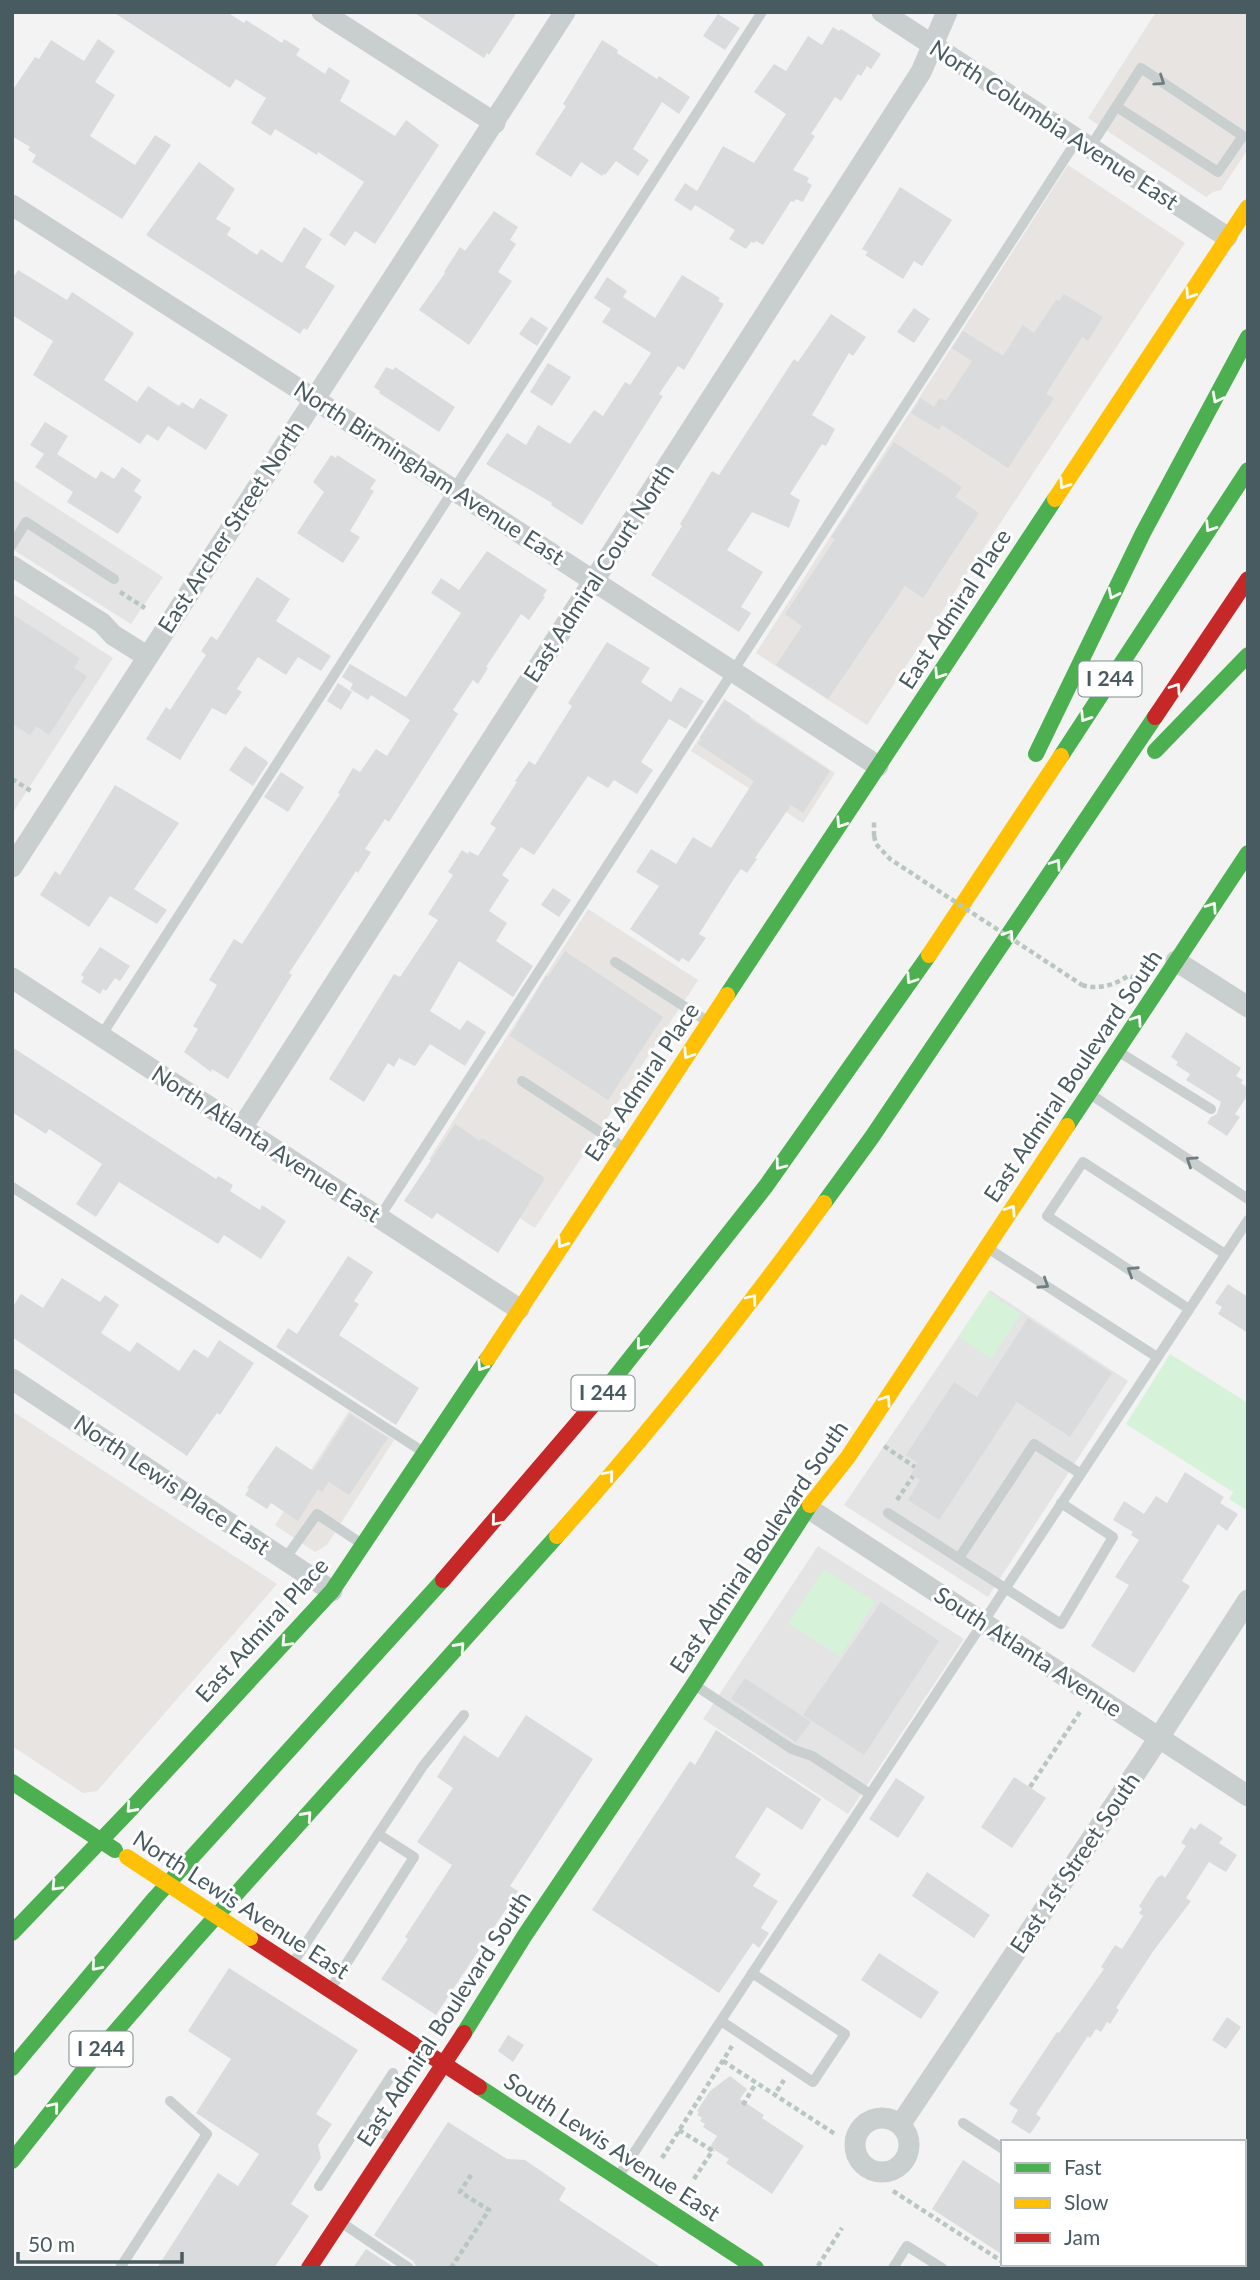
<svg xmlns="http://www.w3.org/2000/svg" width="1260" height="2280" viewBox="0 0 1260 2280" font-family="Lato,sans-serif">
<rect width="100%" height="100%" fill="#f3f3f3"/>
<path fill="#e7e4e1" d="M 1156,12 L 1248,12 L 1248,149 L 1221,190 L 1213,192 L 1206,197 L 1088,118 Z
M 1068,165 L 1185,243 L 867,725 L 756,653 Z
M 724,699 L 835,773 L 803,823 L 691,751 Z
M 588,909 L 698,980 L 535,1228 L 429,1159 Z
M 12,1411 L 277,1584 L 97,1791 L 83,1793 L 12,1746 Z
M 349,1411 L 394,1440 L 327,1545 L 315,1552 L 275,1525 Z"/>
<path fill="#e4e4e5" d="M 12,479 L 163,577 L 131,624 L 12,549 Z
M 12,593 L 113,658 L 12,814 Z
M 990,1290 L 1128,1381 L 988,1597 L 844,1505 Z
M 818,1546 L 964,1639 L 848,1814 L 703,1719 Z"/>
<path fill="#d6f3da" d="M 988,1292 L 1021,1314 L 991,1359 L 958,1337 Z
M 1170,1354 L 1248,1403 L 1248,1511 L 1229,1499 L 1233,1492 L 1126,1424 Z
M 824,1569 L 875,1602 L 840,1656 L 788,1623 Z"/>
<path fill="#dadbdc" d="M 113,12 L 227,12 L 244,23 L 246,20 L 282,43 L 284,39 L 300,49 L 296,55 L 325,74 L 329,67 L 350,81 L 340,101 L 395,136 L 406,120 L 439,145 L 375,244 L 355,231 L 345,246 L 329,235 L 364,182 L 318,152 L 317,155 L 275,129 L 271,136 L 251,123 L 266,98 L 236,79 L 230,88 Z
M 413,12 L 517,12 L 489,55 L 487,53 L 484,58 Z
M 718,14 L 740,28 L 725,50 L 703,36 Z
M 833,27 L 839,31 L 841,29 L 881,54 L 871,69 L 867,66 L 861,76 L 858,74 L 841,101 L 835,97 L 811,134 L 815,136 L 793,170 L 809,178 L 807,182 L 812,185 L 803,202 L 796,199 L 794,202 L 791,201 L 763,245 L 756,241 L 754,243 L 751,242 L 746,249 L 729,239 L 735,230 L 695,205 L 691,211 L 674,200 L 685,183 L 697,191 L 723,146 L 754,163 L 786,114 L 754,92 L 774,64 L 786,71 L 808,36 L 822,45 Z
M 98,39 L 115,51 L 95,82 L 115,95 L 90,136 L 135,165 L 155,135 L 171,145 L 122,219 L 32,162 L 36,155 L 28,150 L 30,147 L 12,136 L 12,91 L 35,57 L 39,59 L 51,40 L 84,61 Z
M 602,40 L 618,50 L 617,53 L 657,79 L 659,76 L 690,97 L 679,114 L 662,102 L 633,149 L 649,160 L 638,176 L 616,161 L 605,175 L 603,174 L 602,176 L 581,162 L 571,177 L 535,154 L 566,106 L 563,104 Z
M 199,162 L 235,189 L 216,219 L 231,228 L 227,235 L 257,255 L 261,249 L 282,263 L 304,227 L 322,239 L 305,267 L 335,286 L 307,330 L 304,328 L 300,334 L 146,235 Z
M 900,187 L 952,220 L 922,266 L 914,261 L 903,279 L 865,255 L 868,252 L 862,249 Z
M 494,211 L 518,227 L 510,240 L 516,244 L 498,272 L 512,281 L 469,345 L 419,310 L 445,273 L 444,272 L 460,247 L 465,251 Z
M 18,270 L 67,300 L 72,292 L 134,333 L 104,380 L 137,402 L 148,386 L 179,406 L 182,402 L 193,409 L 200,398 L 228,415 L 206,450 L 168,426 L 158,441 L 147,434 L 140,444 L 33,375 L 53,341 L 12,315 L 12,279 Z
M 682,275 L 720,298 L 718,301 L 724,304 L 684,370 L 678,366 L 659,394 L 663,396 L 582,525 L 551,505 L 552,503 L 486,464 L 507,433 L 526,445 L 538,425 L 570,444 L 594,410 L 603,416 L 625,382 L 630,385 L 651,353 L 602,322 L 611,309 L 594,298 L 607,277 L 627,291 L 623,297 L 655,318 Z
M 1064,294 L 1103,317 L 1088,341 L 1082,337 L 1046,394 L 1054,398 L 1008,468 L 942,425 L 939,430 L 911,413 L 921,398 L 934,407 L 940,398 L 946,401 L 972,361 L 952,348 L 963,331 L 1003,356 L 1023,325 L 1034,333 L 1056,300 L 1059,301 Z
M 914,308 L 930,319 L 914,343 L 897,332 Z
M 831,314 L 866,337 L 853,356 L 849,353 L 812,415 L 835,429 L 826,446 L 822,444 L 790,494 L 800,500 L 789,528 L 752,512 L 727,550 L 763,572 L 741,607 L 751,613 L 739,632 L 651,575 L 682,526 L 680,524 L 712,471 L 719,475 L 794,359 L 798,362 Z
M 531,317 L 548,328 L 537,346 L 519,334 Z
M 548,363 L 571,377 L 552,406 L 530,392 Z
M 386,367 L 393,370 L 395,367 L 455,407 L 439,432 L 379,393 L 380,391 L 374,387 Z
M 45,422 L 68,436 L 57,454 L 96,479 L 101,471 L 114,479 L 122,467 L 141,480 L 134,491 L 142,497 L 118,534 L 67,502 L 73,492 L 35,467 L 44,454 L 30,445 Z
M 894,442 L 962,487 L 955,497 L 979,513 L 923,598 L 905,586 L 828,699 L 776,665 L 802,626 L 785,614 L 835,539 L 831,537 Z
M 331,455 L 336,458 L 337,455 L 376,480 L 370,489 L 374,491 L 350,531 L 360,537 L 343,563 L 297,533 L 324,492 L 313,482 Z
M 487,551 L 547,590 L 543,596 L 545,597 L 529,620 L 521,614 L 486,667 L 488,668 L 478,684 L 473,680 L 453,710 L 458,714 L 389,822 L 385,819 L 365,849 L 371,852 L 358,873 L 356,871 L 289,973 L 292,975 L 228,1079 L 212,1069 L 211,1072 L 184,1052 L 198,1029 L 193,1026 L 217,985 L 209,980 L 234,939 L 242,944 L 340,794 L 338,793 L 353,768 L 360,772 L 376,749 L 387,756 L 410,720 L 371,695 L 368,700 L 350,689 L 353,684 L 342,677 L 350,664 L 406,697 L 461,613 L 431,593 L 441,578 L 459,590 Z
M 257,577 L 290,599 L 276,621 L 331,656 L 321,671 L 298,657 L 286,675 L 258,657 L 237,689 L 242,692 L 226,715 L 212,708 L 180,760 L 146,739 L 166,707 L 170,710 L 206,655 L 201,651 L 211,636 L 217,640 Z
M 12,614 L 80,658 L 74,668 L 87,676 L 49,735 L 36,726 L 30,735 L 12,724 Z
M 607,642 L 650,668 L 641,682 L 671,702 L 680,687 L 704,701 L 686,729 L 669,719 L 641,762 L 653,770 L 637,794 L 614,780 L 608,788 L 588,776 L 534,855 L 521,847 L 502,875 L 509,880 L 489,911 L 507,923 L 496,941 L 533,966 L 513,997 L 459,961 L 430,1011 L 460,1030 L 467,1020 L 486,1032 L 465,1066 L 430,1044 L 415,1066 L 399,1058 L 394,1067 L 388,1063 L 364,1102 L 329,1079 L 394,974 L 400,977 L 438,920 L 428,914 L 453,875 L 448,872 L 462,850 L 468,854 L 469,851 L 478,856 L 496,828 L 490,824 L 517,782 L 515,781 L 529,761 L 535,765 L 572,706 L 568,703 Z
M 338,683 L 352,692 L 341,710 L 327,701 Z
M 725,700 L 750,716 L 749,718 L 830,771 L 803,813 L 791,805 L 755,858 L 757,859 L 747,873 L 741,869 L 735,877 L 699,934 L 706,938 L 689,962 L 682,958 L 679,962 L 630,929 L 659,886 L 636,872 L 651,849 L 676,864 L 693,837 L 711,848 L 754,781 L 698,744 L 701,739 L 700,737 Z
M 245,746 L 267,761 L 268,763 L 253,786 L 229,770 Z
M 281,772 L 304,787 L 288,812 L 264,797 Z
M 115,785 L 179,823 L 134,889 L 167,910 L 157,924 L 110,896 L 89,927 L 40,895 L 55,871 L 60,875 Z
M 553,888 L 571,900 L 559,917 L 541,905 Z
M 100,947 L 130,966 L 120,981 L 115,978 L 106,991 L 103,989 L 100,994 L 81,982 L 84,977 L 81,975 Z
M 565,951 L 663,1017 L 608,1100 L 510,1036 L 546,975 L 548,977 Z
M 1186,1032 L 1241,1068 L 1236,1076 L 1243,1080 L 1241,1083 L 1248,1088 L 1248,1095 L 1235,1114 L 1240,1117 L 1227,1136 L 1207,1123 L 1211,1117 L 1217,1114 L 1221,1102 L 1186,1080 L 1190,1074 L 1176,1065 L 1178,1062 L 1171,1057 Z
M 12,1047 L 216,1179 L 218,1176 L 233,1185 L 230,1191 L 260,1210 L 262,1205 L 286,1221 L 261,1259 L 224,1235 L 218,1244 L 119,1182 L 96,1217 L 76,1204 L 102,1164 L 49,1129 L 46,1134 L 12,1112 Z
M 455,1124 L 480,1141 L 482,1138 L 545,1178 L 498,1253 L 437,1213 L 432,1219 L 404,1201 Z
M 348,1256 L 373,1272 L 354,1301 L 359,1304 L 339,1335 L 419,1388 L 396,1425 L 276,1347 L 288,1328 L 297,1334 Z
M 62,1278 L 100,1302 L 105,1295 L 119,1305 L 101,1333 L 130,1352 L 137,1342 L 179,1371 L 194,1349 L 208,1358 L 219,1340 L 254,1363 L 220,1415 L 217,1413 L 187,1456 L 12,1337 L 12,1308 L 21,1294 L 43,1308 Z
M 1228,1284 L 1248,1297 L 1248,1333 L 1218,1314 L 1222,1307 L 1215,1303 Z
M 1028,1318 L 1112,1373 L 1070,1437 L 1017,1402 L 939,1520 L 908,1500 L 920,1480 L 911,1474 L 918,1463 L 906,1455 L 954,1382 L 977,1397 Z
M 350,1414 L 388,1438 L 349,1495 L 329,1482 L 322,1492 L 318,1489 L 298,1521 L 271,1503 L 267,1509 L 245,1495 L 249,1489 L 247,1488 L 276,1446 L 313,1471 Z
M 1185,1472 L 1224,1497 L 1220,1503 L 1238,1514 L 1227,1531 L 1218,1524 L 1182,1581 L 1190,1586 L 1134,1673 L 1091,1646 L 1129,1585 L 1115,1577 L 1139,1540 L 1131,1535 L 1133,1532 L 1113,1520 L 1124,1501 L 1144,1514 L 1156,1496 L 1167,1503 Z
M 881,1602 L 939,1641 L 864,1755 L 803,1715 Z
M 745,1678 L 811,1722 L 796,1742 L 731,1699 Z
M 526,1715 L 593,1759 L 510,1886 L 518,1891 L 436,2015 L 381,1979 L 408,1939 L 405,1937 L 452,1865 L 417,1842 L 453,1788 L 437,1777 L 464,1735 L 498,1758 Z
M 716,1730 L 821,1799 L 802,1830 L 767,1807 L 735,1857 L 761,1874 L 753,1886 L 778,1901 L 761,1928 L 769,1933 L 759,1948 L 753,1943 L 719,1993 L 592,1910 L 690,1761 L 695,1765 Z
M 1014,1777 L 1046,1798 L 1012,1848 L 981,1827 Z
M 896,1778 L 925,1797 L 898,1838 L 869,1819 Z
M 1200,1823 L 1223,1838 L 1219,1843 L 1237,1855 L 1226,1872 L 1209,1862 L 1186,1898 L 1191,1901 L 1154,1950 L 1116,2008 L 1119,2010 L 1110,2024 L 1107,2022 L 1101,2032 L 1096,2029 L 1090,2038 L 1088,2036 L 1036,2114 L 1041,2118 L 1030,2134 L 1011,2122 L 1018,2110 L 1009,2104 L 1057,2032 L 1059,2033 L 1104,1969 L 1101,1967 L 1115,1945 L 1122,1949 L 1143,1916 L 1139,1913 L 1142,1909 L 1139,1906 L 1157,1878 L 1162,1875 L 1165,1878 L 1186,1846 L 1181,1843 L 1191,1827 L 1195,1830 Z
M 927,1872 L 990,1915 L 974,1938 L 912,1896 Z
M 879,1953 L 939,1992 L 921,2019 L 861,1980 Z
M 229,1968 L 358,2050 L 316,2114 L 332,2124 L 318,2145 L 321,2158 L 291,2204 L 309,2216 L 274,2268 L 157,2268 L 218,2173 L 238,2186 L 259,2154 L 196,2113 L 231,2059 L 188,2031 Z
M 1227,2017 L 1241,2027 L 1226,2049 L 1212,2040 Z
M 508,2035 L 524,2045 L 513,2062 L 498,2051 Z
M 730,2076 L 747,2089 L 740,2099 L 764,2115 L 762,2118 L 804,2146 L 772,2194 L 726,2163 L 729,2159 L 710,2147 L 717,2136 L 703,2127 L 705,2124 L 700,2121 L 702,2118 L 697,2115 L 699,2112 L 697,2111 L 710,2091 Z
M 448,2122 L 507,2159 L 525,2160 L 566,2188 L 559,2200 L 662,2268 L 417,2268 L 413,2261 L 374,2235 Z
M 963,2160 L 1003,2186 L 1003,2255 L 932,2209 Z
M 366,2249 L 395,2268 L 353,2268 Z"/>
<g fill="none" stroke-linecap="round" stroke-linejoin="round">
<path stroke="#b8c7bf" stroke-width="4.5" stroke-dasharray="5 3.5" stroke-linecap="butt" d="M 120,592 L 145,608
M 12,779 L 31,791
M 874,836 L 874,819
M 1082,985 C 1099,990 1114,985 1128,976 L 1135,978
M 884,1446 L 915,1467
M 897,1500 L 913,1476
M 1030,1787 L 1080,1712
M 723,2061 L 835,2134
M 777,2091 L 784,2080
M 743,2105 L 756,2083
M 679,2130 L 713,2151
M 662,2158 L 732,2046
M 694,2179 L 713,2150
M 893,2191 L 1003,2262
M 1006,2264 L 1011,2268
M 818,2266 L 842,2228
M 451,2268 L 489,2210 L 460,2192 L 471,2175"/>
<path stroke="#c9cecf" stroke-width="10" d="M 1089,149 L 1141,68 L 1243,136 L 1218,172 L 1117,107
M 12,545 L 26,522 L 114,579
M 615,962 L 707,1021
M 101,1036 L 762,12
M 1119,1052 L 1211,1109
M 522,1081 L 623,1147
M 1090,1094 L 1248,1199
M 12,1187 L 425,1453
M 379,1218 L 1077,140
M 989,1249 L 1157,1357
M 1189,1309 L 1047,1216 L 1083,1162 L 1225,1254
M 888,1513 L 1061,1624 L 1113,1537 L 1061,1503
M 959,1558 L 1034,1444 L 1081,1474
M 285,1559 L 317,1514 L 362,1544
M 696,1686 L 792,1749 L 812,1756 L 870,1794
M 293,1963 L 423,1766 L 464,1715
M 331,1988 L 414,1857 L 378,1834
M 721,2021 L 813,2082 L 845,2034 L 752,1973
M 362,2120 L 392,2139
M 963,2123 L 1003,2149
M 618,2177 L 1248,1220
M 319,2186 L 393,2073
M 342,2223 L 409,2268
M 120,2268 L 207,2134 L 170,2101
M 893,2268 L 907,2246 L 942,2268
M 1156,2268 L 1158,2265 L 1162,2268"/>
<path stroke="#c9cecf" stroke-width="21" d="M 322,12 L 495,123
M 882,12 L 1227,237
M 12,205 L 291,384 L 878,766
M 12,566 L 102,623 L 113,635 L 148,657
M 12,867 L 565,12
M 1176,961 L 1248,1007
M 12,978 L 519,1309
M 241,1129 L 921,72 L 947,12
M 12,1379 L 332,1591
M 808,1508 L 1248,1796
M855 2145a27 27 0 1 1 54 0a27 27 0 1 1-54 0Z
M 900,2125 L 1147,1756 L 1248,1600"/>
<path stroke="#4caf50" stroke-width="16" d="M 1155,751 L 1248,655
M 1036,754 L 1143,533 L 1248,337
M 1061,756 L 1248,470
M 727,995 L 1055,499
M 1067,1126 L 1248,853
M 824,1203 L 872,1137 L 1155,717
M 598,1399 L 766,1186 L 929,955
M 12,1782 L 115,1850
M 12,1933 L 129,1811 L 332,1591 L 488,1358
M 464,2033 L 525,1935 L 694,1684 L 810,1505
M 12,2068 L 155,1898 L 443,1580
M 479,2087 L 756,2268
M 12,2161 L 102,2047 L 194,1941 L 557,1536"/>
<path stroke="#ffc107" stroke-width="16" d="M 1055,499 L 1248,207
M 929,955 L 1061,756
M 488,1358 L 727,995
M 810,1505 L 848,1457 L 1067,1126
M 557,1536 C 652,1430 741,1317 824,1203"/>
<path stroke="#c62828" stroke-width="16" d="M 1155,717 L 1248,579
M 443,1580 L 598,1399
M 250,1938 L 479,2087
M 309,2268 L 464,2033"/>
<path stroke="#b8c7bf" stroke-width="4.5" stroke-dasharray="5 3.5" stroke-linecap="butt" d="M 874,836 L 876,844 L 890,859 L 1082,985"/>
<path stroke="#ffc107" stroke-width="16" d="M 127,1857 L 250,1938"/>
</g>
<defs><path id="oneway-chevron" d="M-2-3.5L2.5 0L-2 3.5" fill="none" stroke-width="1.6" stroke-linecap="round" stroke-linejoin="round" transform="scale(1.75)"/></defs>
<g stroke="#6f7e82">
<use href="#oneway-chevron" transform="translate(1160 81) rotate(34)"/>
<use href="#oneway-chevron" transform="translate(1191 1161) rotate(-146)"/>
<use href="#oneway-chevron" transform="translate(1132 1271) rotate(-147)"/>
<use href="#oneway-chevron" transform="translate(1044 1284) rotate(33)"/>
</g>
<g stroke="#f6fbf6">
<use href="#oneway-chevron" transform="translate(1190 294) rotate(123)"/>
<use href="#oneway-chevron" transform="translate(1217 398) rotate(118)"/>
<use href="#oneway-chevron" transform="translate(1064 484) rotate(123)"/>
<use href="#oneway-chevron" transform="translate(1210 527) rotate(123)"/>
<use href="#oneway-chevron" transform="translate(1113 594) rotate(116)"/>
<use href="#oneway-chevron" transform="translate(939 674) rotate(123)"/>
<use href="#oneway-chevron" transform="translate(1176 688) rotate(-56)"/>
<use href="#oneway-chevron" transform="translate(1085 717) rotate(123)"/>
<use href="#oneway-chevron" transform="translate(841 823) rotate(123)"/>
<use href="#oneway-chevron" transform="translate(1056 864) rotate(-56)"/>
<use href="#oneway-chevron" transform="translate(1212 907) rotate(-56)"/>
<use href="#oneway-chevron" transform="translate(1009 935) rotate(-56)"/>
<use href="#oneway-chevron" transform="translate(911 979) rotate(124)"/>
<use href="#oneway-chevron" transform="translate(1137 1020) rotate(-56)"/>
<use href="#oneway-chevron" transform="translate(688 1054) rotate(124)"/>
<use href="#oneway-chevron" transform="translate(780 1165) rotate(127)"/>
<use href="#oneway-chevron" transform="translate(1011 1210) rotate(-56)"/>
<use href="#oneway-chevron" transform="translate(562 1243) rotate(123)"/>
<use href="#oneway-chevron" transform="translate(752 1299) rotate(-52)"/>
<use href="#oneway-chevron" transform="translate(641 1345) rotate(129)"/>
<use href="#oneway-chevron" transform="translate(482 1366) rotate(123)"/>
<use href="#oneway-chevron" transform="translate(886 1400) rotate(-56)"/>
<use href="#oneway-chevron" transform="translate(609 1475) rotate(-50)"/>
<use href="#oneway-chevron" transform="translate(496 1521) rotate(130)"/>
<use href="#oneway-chevron" transform="translate(286 1642) rotate(133)"/>
<use href="#oneway-chevron" transform="translate(460 1647) rotate(-48)"/>
<use href="#oneway-chevron" transform="translate(131 1808) rotate(132)"/>
<use href="#oneway-chevron" transform="translate(307 1816) rotate(-48)"/>
<use href="#oneway-chevron" transform="translate(56 1886) rotate(133)"/>
<use href="#oneway-chevron" transform="translate(96 1966) rotate(131)"/>
<use href="#oneway-chevron" transform="translate(54 2107) rotate(-51)"/>
</g>
<g text-anchor="middle" stroke-width="6" stroke-linejoin="round" paint-order="stroke">
<g fill="#fff" stroke="#7f8c90" stroke-width="2">
<rect x="1078.5" y="661.5" width="63" height="35" rx="5"/>
<rect x="571.5" y="1375.5" width="63" height="35" rx="5"/>
<rect x="69.5" y="2031.5" width="63" height="35" rx="5"/>
</g>
<g font-size="21" font-weight="bold" fill="#485b61">
<text x="1110" y="686">I 244</text>
<text x="603" y="1400">I 244</text>
<text x="101" y="2056">I 244</text>
</g>
<g font-size="23" fill="#485b61" stroke="#fff">
<text transform="translate(1054 125) rotate(33)" y="8">North Columbia Avenue East</text>
<text transform="translate(429 473) rotate(33)" y="8">North Birmingham Avenue East</text>
<text transform="translate(231 527) rotate(-57)" y="8">East Archer Street North</text>
<text transform="translate(599 573) rotate(-57)" y="8">East Admiral Court North</text>
<text transform="translate(955 609) rotate(-57)" y="8">East Admiral Place</text>
<text transform="translate(1073 1076) rotate(-56)" y="8">East Admiral Boulevard South</text>
<text transform="translate(642 1082) rotate(-56)" y="8">East Admiral Place</text>
<text transform="translate(266 1144) rotate(33)" y="8">North Atlanta Avenue East</text>
<text transform="translate(172 1485) rotate(34)" y="8">North Lewis Place East</text>
<text transform="translate(759 1547) rotate(-56)" y="8">East Admiral Boulevard South</text>
<text transform="translate(262 1630) rotate(-48)" y="8">East Admiral Place</text>
<text transform="translate(1028 1652) rotate(33)" y="8">South Atlanta Avenue</text>
<text transform="translate(1075 1863) rotate(-56)" y="8">East 1st Street South</text>
<text transform="translate(241 1905) rotate(33)" y="8">North Lewis Avenue East</text>
<text transform="translate(444 2019) rotate(-57)" y="8">East Admiral Boulevard South</text>
<text transform="translate(612 2147) rotate(33)" y="8">South Lewis Avenue East</text>
</g>
</g>
<rect width="1260" height="2280" fill="none" stroke="#485b61" stroke-width="28"/>
<rect x="1001" y="2140" width="245" height="126" fill="#ffffff" stroke="#b6bdc0" stroke-width="2"/>
<rect x="1015" y="2163" width="35" height="10" fill="#4caf50" stroke="#b6bdc0" stroke-width="2"/>
<text x="1064" y="2175" font-size="21" fill="#485b61">Fast</text>
<rect x="1015" y="2198" width="35" height="10" fill="#ffc107" stroke="#b6bdc0" stroke-width="2"/>
<text x="1064" y="2210" font-size="21" fill="#485b61">Slow</text>
<rect x="1015" y="2233" width="35" height="10" fill="#c62828" stroke="#b6bdc0" stroke-width="2"/>
<text x="1064" y="2245" font-size="21" fill="#485b61">Jam</text>
<path d="M18 2252v10h164v-10" fill="none" stroke="#485b61" stroke-width="3.5"/>
<text x="28" y="2252" font-size="21" fill="#485b61" stroke="#ffffff" stroke-width="5" paint-order="stroke">50 m</text>
</svg>
